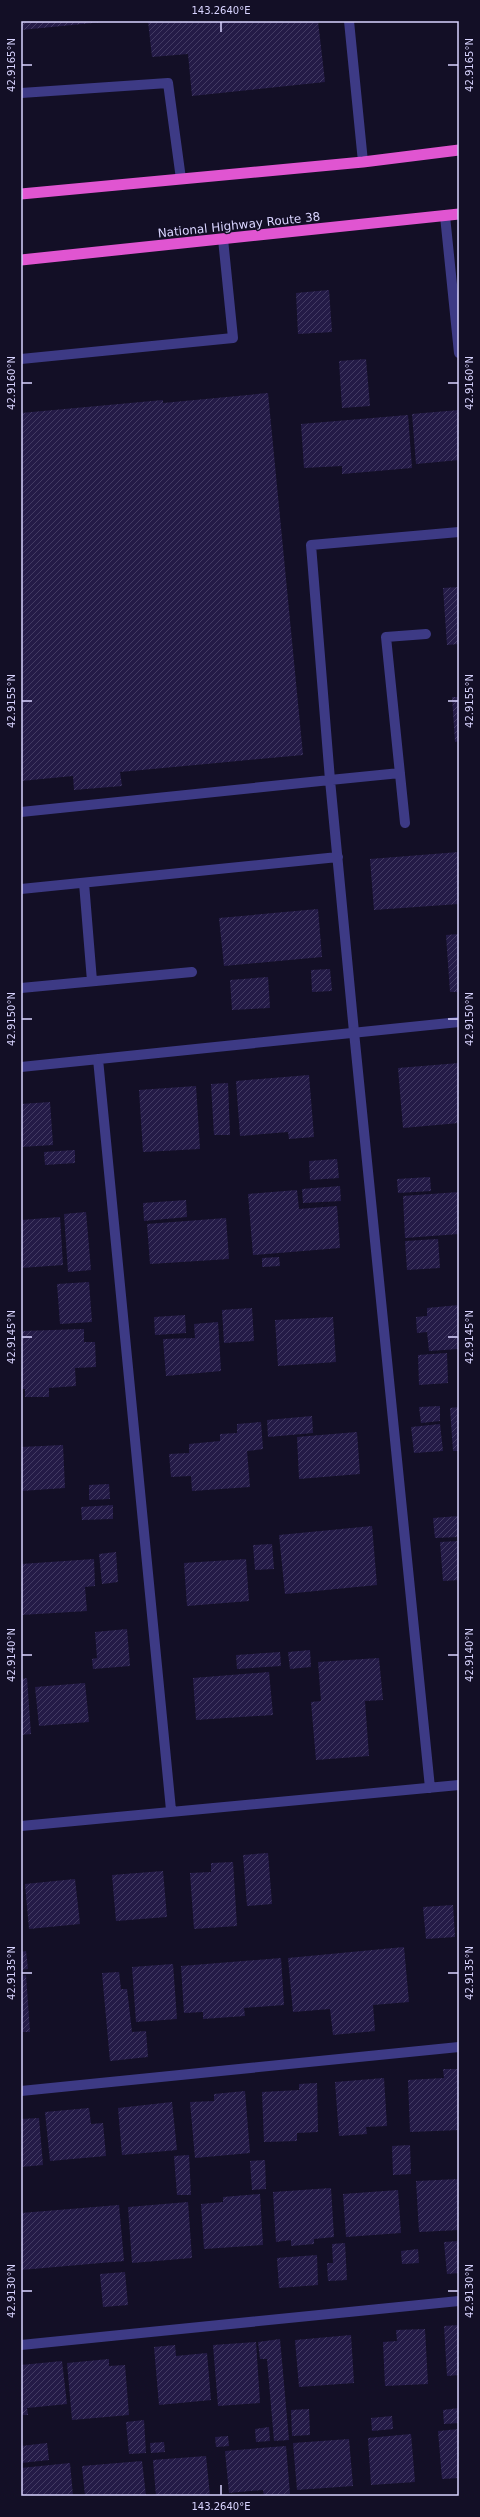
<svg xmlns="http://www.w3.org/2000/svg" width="480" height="2517" viewBox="0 0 480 2517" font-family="'DejaVu Sans',sans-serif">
<defs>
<pattern id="building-hatch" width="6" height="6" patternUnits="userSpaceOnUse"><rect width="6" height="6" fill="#241b47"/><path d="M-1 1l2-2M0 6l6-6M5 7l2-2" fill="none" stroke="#433b63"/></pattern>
</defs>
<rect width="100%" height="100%" fill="#130f26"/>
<path fill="url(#building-hatch)" d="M 21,21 L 103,21 L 103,22 L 21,30 Z
M 148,21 L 318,21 L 325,82 L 192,96 L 188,54 L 152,57 Z
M 329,290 L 332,332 L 298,334 L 296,293 Z
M 366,359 L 370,406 L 342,408 L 339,361 Z
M 268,393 L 303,755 L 120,772 L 122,786 L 74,790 L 73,776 L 21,781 L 21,413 L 163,400 L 163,403 Z
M 459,410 L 459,460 L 416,464 L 412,414 Z
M 408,415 L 412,468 L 342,474 L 342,466 L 304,468 L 301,424 Z
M 459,587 L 459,644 L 447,645 L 443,588 Z
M 452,697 L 459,697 L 459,741 L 455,742 Z
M 459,852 L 459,904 L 374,910 L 370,859 Z
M 318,909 L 322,957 L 224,966 L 219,918 Z
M 459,934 L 459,992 L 450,992 L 446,935 Z
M 330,969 L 332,991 L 312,992 L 311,970 Z
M 268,977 L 270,1008 L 232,1010 L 230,980 Z
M 459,1063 L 459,1123 L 403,1128 L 398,1068 Z
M 309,1075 L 314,1137 L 289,1139 L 288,1132 L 240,1136 L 236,1081 Z
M 228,1083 L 230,1135 L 214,1135 L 211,1084 Z
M 196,1086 L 200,1149 L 143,1152 L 139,1090 Z
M 50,1102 L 53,1145 L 21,1147 L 21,1104 Z
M 75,1150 L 75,1163 L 45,1165 L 44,1152 Z
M 337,1159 L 339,1178 L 310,1180 L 309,1161 Z
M 430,1177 L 431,1191 L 398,1193 L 397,1179 Z
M 340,1186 L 341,1201 L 303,1203 L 302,1189 Z
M 297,1190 L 299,1209 L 337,1206 L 340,1248 L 253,1255 L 248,1194 Z
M 459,1192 L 459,1234 L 405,1238 L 403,1196 Z
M 186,1200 L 187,1217 L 144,1221 L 143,1203 Z
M 86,1212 L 91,1270 L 68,1272 L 64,1214 Z
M 60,1217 L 63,1265 L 21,1268 L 21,1220 Z
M 226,1218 L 229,1259 L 150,1264 L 147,1224 Z
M 438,1239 L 440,1268 L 407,1270 L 405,1241 Z
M 279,1257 L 280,1266 L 262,1267 L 262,1258 Z
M 89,1282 L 92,1322 L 60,1324 L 57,1284 Z
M 459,1305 L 459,1349 L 429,1351 L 427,1332 L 417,1333 L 416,1317 L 427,1316 L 427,1308 Z
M 252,1308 L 254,1341 L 224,1343 L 222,1310 Z
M 185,1315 L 186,1333 L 155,1335 L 154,1317 Z
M 333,1317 L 336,1362 L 278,1366 L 275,1320 Z
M 218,1322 L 221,1371 L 166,1376 L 163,1339 L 195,1338 L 194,1324 Z
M 84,1329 L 84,1342 L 95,1342 L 96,1367 L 75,1368 L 76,1386 L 49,1388 L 49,1397 L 25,1397 L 25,1389 L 21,1389 L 21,1331 Z
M 447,1353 L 448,1383 L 419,1385 L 418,1355 Z
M 440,1406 L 440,1421 L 421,1423 L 419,1407 Z
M 459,1407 L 459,1451 L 453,1451 L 450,1408 Z
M 312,1416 L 313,1433 L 268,1437 L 267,1420 Z
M 261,1422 L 263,1449 L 247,1451 L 250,1487 L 192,1491 L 191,1476 L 171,1477 L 169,1454 L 189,1453 L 189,1444 L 220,1441 L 220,1434 L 237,1433 L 237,1424 Z
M 440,1424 L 443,1451 L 414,1453 L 411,1427 Z
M 357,1432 L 360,1474 L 299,1479 L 297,1437 Z
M 63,1445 L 65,1488 L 21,1491 L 21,1447 Z
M 109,1484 L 110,1499 L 89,1500 L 89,1485 Z
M 113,1505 L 113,1519 L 82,1520 L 81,1507 Z
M 459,1516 L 459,1537 L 435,1538 L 433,1518 Z
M 372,1526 L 377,1585 L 285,1594 L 279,1535 Z
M 459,1541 L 459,1580 L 443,1581 L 440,1542 Z
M 272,1544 L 274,1569 L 255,1570 L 253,1545 Z
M 116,1552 L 118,1582 L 102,1584 L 99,1554 Z
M 94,1559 L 95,1586 L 85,1587 L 87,1611 L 21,1615 L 21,1564 Z
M 246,1559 L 249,1601 L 187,1606 L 184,1563 Z
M 127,1629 L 130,1666 L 93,1669 L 92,1659 L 97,1658 L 95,1632 Z
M 310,1650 L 311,1667 L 290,1669 L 288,1652 Z
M 280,1652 L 281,1666 L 237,1669 L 236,1655 Z
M 379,1658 L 383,1700 L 365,1701 L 369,1756 L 316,1760 L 311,1702 L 321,1701 L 318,1662 Z
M 269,1672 L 273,1715 L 196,1720 L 193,1678 Z
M 27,1678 L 31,1734 L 21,1735 L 21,1679 Z
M 85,1683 L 89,1722 L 39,1726 L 35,1687 Z
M 268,1853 L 272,1904 L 247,1906 L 243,1855 Z
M 233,1862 L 237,1926 L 194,1929 L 190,1873 L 211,1872 L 211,1863 Z
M 163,1871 L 167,1917 L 116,1921 L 112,1875 Z
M 75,1879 L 80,1924 L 29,1929 L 25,1884 Z
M 453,1905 L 455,1937 L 426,1939 L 423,1907 Z
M 404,1947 L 409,2002 L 373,2005 L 375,2031 L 333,2035 L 330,2009 L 293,2012 L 288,1958 Z
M 26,1951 L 28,1969 L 21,1970 L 21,1952 Z
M 281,1958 L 284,2005 L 244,2008 L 245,2016 L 203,2019 L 203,2012 L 184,2013 L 181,1966 Z
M 173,1964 L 177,2019 L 136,2022 L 132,1967 Z
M 119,1972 L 121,1989 L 127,1989 L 132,2032 L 146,2031 L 148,2057 L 110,2061 L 102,1973 Z
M 26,1975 L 30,2032 L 21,2032 L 21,1976 Z
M 443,2069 L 459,2069 L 459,2130 L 410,2132 L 408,2080 L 444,2078 Z
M 384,2078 L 387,2126 L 366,2127 L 367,2134 L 339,2136 L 335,2082 Z
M 317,2083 L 318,2132 L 297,2133 L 297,2141 L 264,2142 L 262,2092 L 299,2090 L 299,2084 Z
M 245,2091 L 250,2153 L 195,2158 L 190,2102 L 214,2101 L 214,2094 Z
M 172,2102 L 177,2150 L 122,2155 L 118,2108 Z
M 89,2108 L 91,2124 L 103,2123 L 106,2156 L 50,2161 L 45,2112 Z
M 39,2118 L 43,2165 L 21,2167 L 21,2119 Z
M 410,2145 L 411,2174 L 393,2175 L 392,2146 Z
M 189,2155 L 191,2195 L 177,2195 L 174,2156 Z
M 265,2160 L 266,2189 L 252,2190 L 250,2161 Z
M 459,2179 L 459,2230 L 419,2232 L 416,2181 Z
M 331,2188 L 334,2237 L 314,2239 L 314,2244 L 291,2246 L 291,2240 L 276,2242 L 273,2192 Z
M 398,2190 L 401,2233 L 346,2237 L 343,2194 Z
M 260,2194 L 263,2245 L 204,2249 L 201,2204 L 223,2202 L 223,2197 Z
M 188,2202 L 192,2258 L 132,2263 L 128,2207 Z
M 119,2205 L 124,2261 L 21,2270 L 21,2213 Z
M 459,2241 L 459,2273 L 447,2274 L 444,2242 Z
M 345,2243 L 347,2280 L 328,2281 L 327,2263 L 333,2263 L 332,2244 Z
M 418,2249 L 419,2263 L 402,2264 L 401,2251 Z
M 317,2255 L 318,2285 L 279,2288 L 277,2258 Z
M 125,2272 L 128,2305 L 103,2307 L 100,2274 Z
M 459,2325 L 459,2375 L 447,2376 L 444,2326 Z
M 425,2329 L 428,2384 L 385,2386 L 383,2342 L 397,2341 L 396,2330 Z
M 351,2335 L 354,2383 L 299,2387 L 295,2340 Z
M 280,2339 L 289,2440 L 274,2441 L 267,2359 L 260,2359 L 258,2342 Z
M 256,2342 L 260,2403 L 218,2406 L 213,2345 Z
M 175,2345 L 176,2356 L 207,2353 L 211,2400 L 159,2405 L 154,2347 Z
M 109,2359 L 109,2366 L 125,2365 L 129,2415 L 72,2420 L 67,2363 Z
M 62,2361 L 67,2404 L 27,2408 L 28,2415 L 21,2415 L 21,2365 Z
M 459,2408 L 459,2423 L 444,2424 L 443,2410 Z
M 309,2409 L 310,2435 L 292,2436 L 291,2410 Z
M 392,2416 L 393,2429 L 372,2431 L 371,2418 Z
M 144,2420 L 146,2453 L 129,2454 L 126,2422 Z
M 269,2427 L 270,2441 L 256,2442 L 255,2429 Z
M 459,2429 L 459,2478 L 442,2479 L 438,2431 Z
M 411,2434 L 415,2482 L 371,2485 L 368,2438 Z
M 228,2436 L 229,2446 L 216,2447 L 215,2437 Z
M 349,2439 L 353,2486 L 297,2490 L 293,2443 Z
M 164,2442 L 165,2452 L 151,2453 L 150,2443 Z
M 47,2443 L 49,2460 L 21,2463 L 21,2446 Z
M 286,2446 L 290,2494 L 264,2496 L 263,2490 L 229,2493 L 225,2451 Z
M 206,2456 L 210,2496 L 156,2496 L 153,2460 Z
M 142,2461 L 146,2496 L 85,2496 L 82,2466 Z
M 70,2463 L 73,2496 L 21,2496 L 21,2468 Z"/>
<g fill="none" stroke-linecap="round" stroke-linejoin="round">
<path stroke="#3d3a85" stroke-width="10" d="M 21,93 L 168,83 L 181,179
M 445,216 L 459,353
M 21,359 L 233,338 L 223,239
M 400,773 L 330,780 L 311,545 L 459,532
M 21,812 L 330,780 L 354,1032
M 405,823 L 386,637 L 426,634
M 84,883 L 92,981
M 21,889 L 338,857
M 21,988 L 192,972"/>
<path stroke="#3d3a85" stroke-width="10" d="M 349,21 L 363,162
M 354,1032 L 430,1788
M 98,1059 L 171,1810
M 21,1067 L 459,1022
M 21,1826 L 459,1785
M 21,2091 L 459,2047
M 21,2345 L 459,2301"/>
<path stroke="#e055d1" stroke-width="11" d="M 21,194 L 363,162 L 459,150
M 21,260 L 459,214"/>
</g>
<path fill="none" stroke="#d9d4ff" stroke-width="1.5" d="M 221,22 L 221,32M 22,65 L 32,65M 448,65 L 458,65M 22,383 L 32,383M 448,383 L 458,383M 22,701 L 32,701M 448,701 L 458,701M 22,1019 L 32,1019M 448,1019 L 458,1019M 22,1337 L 32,1337M 448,1337 L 458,1337M 22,1655 L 32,1655M 448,1655 L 458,1655M 22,1973 L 32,1973M 448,1973 L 458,1973M 22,2291 L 32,2291M 448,2291 L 458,2291M 221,2485 L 221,2495"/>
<g text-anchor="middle" stroke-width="3" stroke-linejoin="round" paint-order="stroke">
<g font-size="12" fill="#d9d4ff" stroke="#130f26">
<text transform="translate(239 225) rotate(-6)" y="4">National Highway Route 38</text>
</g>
</g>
<rect width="480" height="2517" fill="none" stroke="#130f26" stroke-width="44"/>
<rect x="22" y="22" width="436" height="2473" fill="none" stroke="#d9d4ff" stroke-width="1.5"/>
<g font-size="10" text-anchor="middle" fill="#d9d4ff">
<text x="221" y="14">143.2640°E</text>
<text transform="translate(11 65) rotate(-90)" y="4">42.9165°N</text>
<text transform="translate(469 65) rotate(-90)" y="4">42.9165°N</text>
<text transform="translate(11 383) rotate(-90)" y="4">42.9160°N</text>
<text transform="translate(469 383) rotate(-90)" y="4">42.9160°N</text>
<text transform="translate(11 701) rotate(-90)" y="4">42.9155°N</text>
<text transform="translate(469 701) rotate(-90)" y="4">42.9155°N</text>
<text transform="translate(11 1019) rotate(-90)" y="4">42.9150°N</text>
<text transform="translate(469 1019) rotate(-90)" y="4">42.9150°N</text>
<text transform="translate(11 1337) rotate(-90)" y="4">42.9145°N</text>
<text transform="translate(469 1337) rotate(-90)" y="4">42.9145°N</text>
<text transform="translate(11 1655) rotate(-90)" y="4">42.9140°N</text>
<text transform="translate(469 1655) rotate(-90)" y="4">42.9140°N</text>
<text transform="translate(11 1973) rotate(-90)" y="4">42.9135°N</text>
<text transform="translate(469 1973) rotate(-90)" y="4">42.9135°N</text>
<text transform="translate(11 2291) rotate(-90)" y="4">42.9130°N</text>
<text transform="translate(469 2291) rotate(-90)" y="4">42.9130°N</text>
<text x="221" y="2510">143.2640°E</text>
</g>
</svg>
